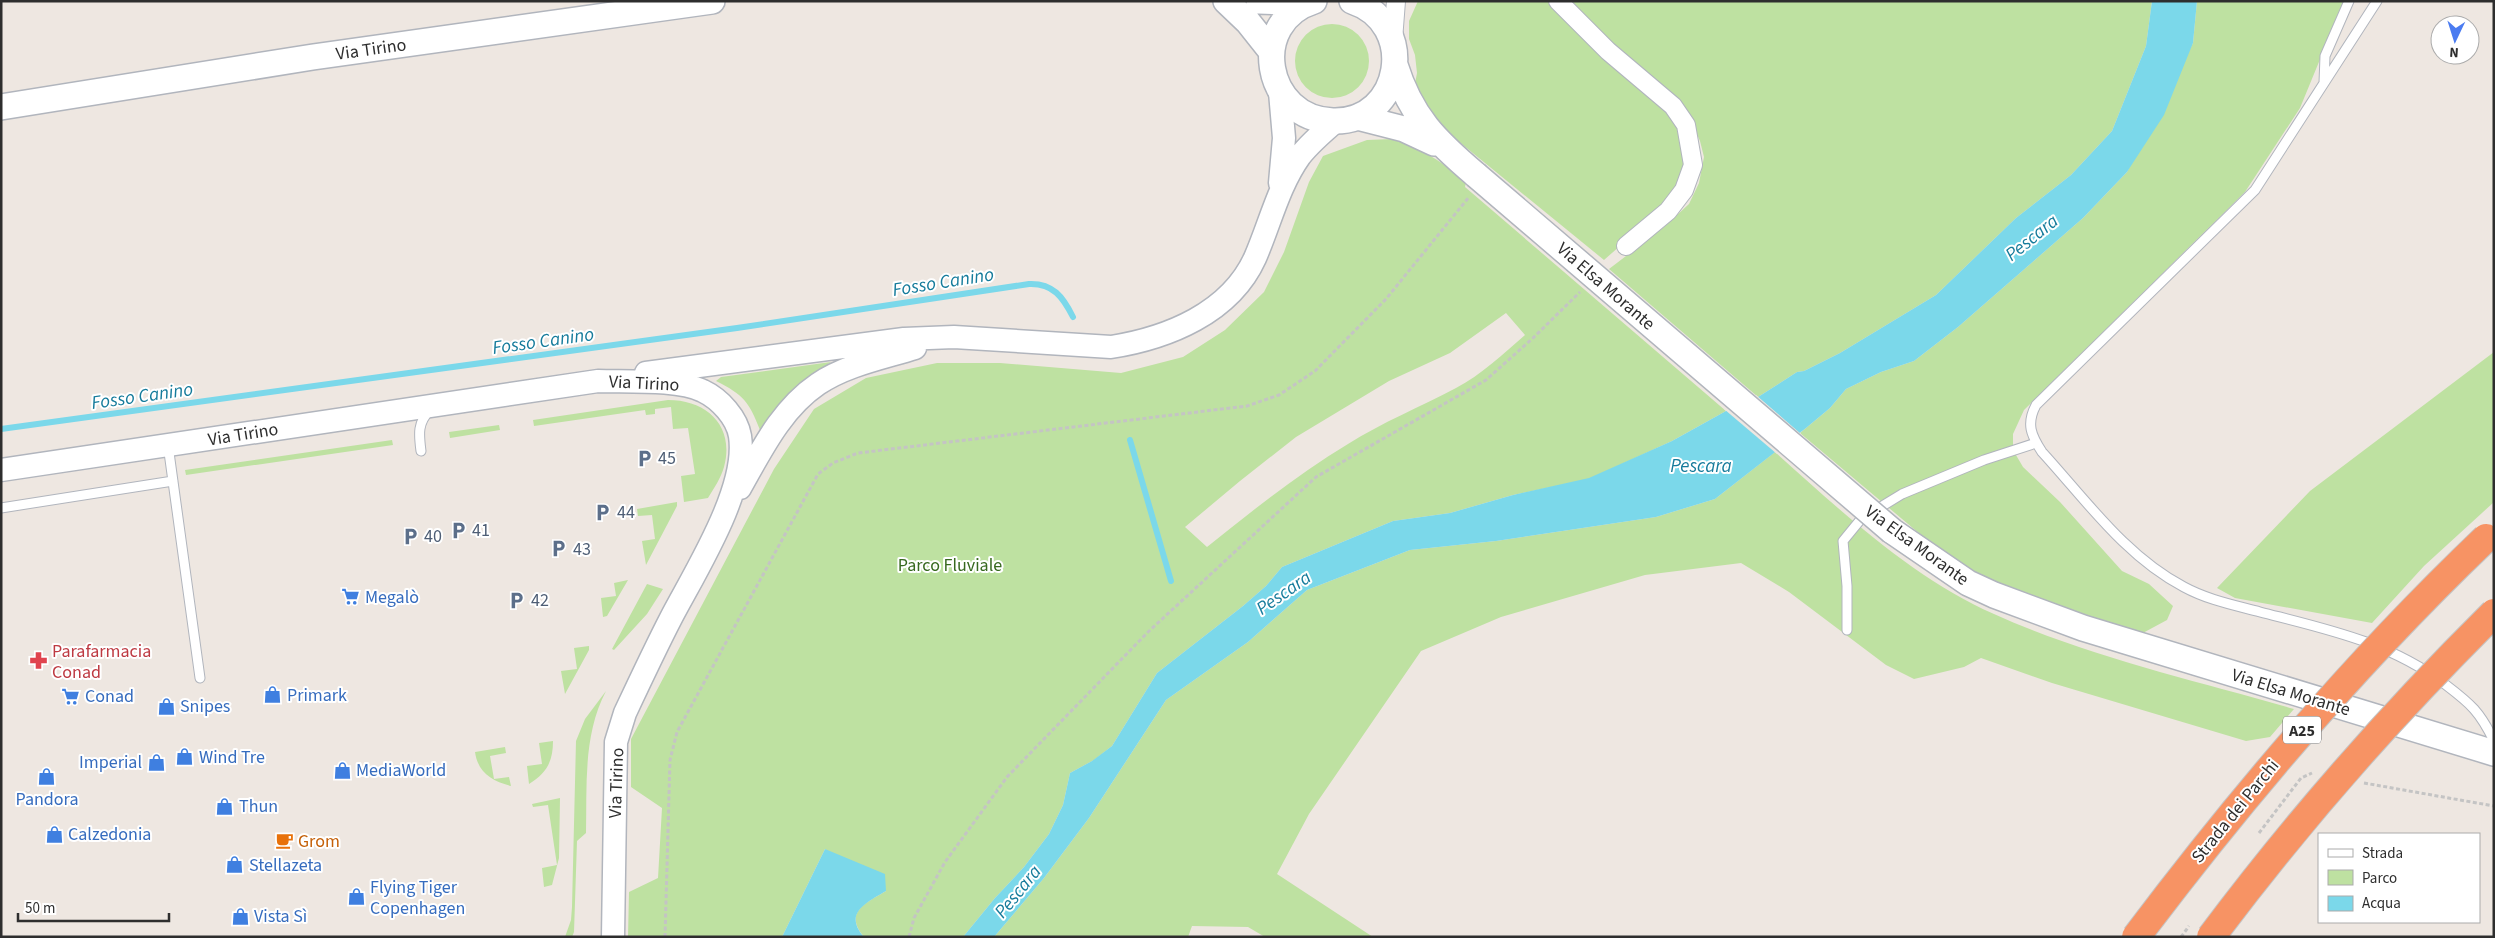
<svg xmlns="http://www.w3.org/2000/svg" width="2495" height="938" viewBox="0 0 2495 938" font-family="'Source Sans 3',sans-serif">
<rect width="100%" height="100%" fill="#eee7e1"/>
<path fill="#bee1a1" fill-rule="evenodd" d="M 1418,1 L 1549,1 L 1583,35 L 1673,114 L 1685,144 L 1685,167 L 1674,195 L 1645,224 L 1604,260 L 1425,114 L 1414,89 L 1417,73 L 1415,55 L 1409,39 L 1409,21 Z
M 1568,1 L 2152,1 L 2146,46 L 2112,131 L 2071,175 L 2016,218 L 1936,295 L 1840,353 L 1804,371 L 1797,372 L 1758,397 L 1609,269 L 1664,227 L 1689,204 L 1699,183 L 1704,157 L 1700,141 L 1688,114 Z
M 2197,1 L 2344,1 L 2300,108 L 2245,192 L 2024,410 L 2013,434 L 2013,450 L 2023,467 L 2060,502 L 2122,571 L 2149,584 L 2173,606 L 2167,620 L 2141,634 L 1999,584 L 1946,556 L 1800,433 L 1830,408 L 1846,389 L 1881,372 L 1914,361 L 1958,327 L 2083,218 L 2127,172 L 2193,43 Z
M1295 61a37 37 0 1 1 74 0a37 37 0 1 1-74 0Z
M 1393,139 C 1424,150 1441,161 1466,182 L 1465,187 L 1726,411 L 1672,441 L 1589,479 L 1513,495 L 1450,513 L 1393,521 L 1282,567 L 1266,586 L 1243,606 L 1157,673 L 1112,746 L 1094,760 L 1070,773 L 1063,805 L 1049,834 L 1024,867 L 995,898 L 963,937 L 864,937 C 843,912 866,903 886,891 L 825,849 L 782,937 L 628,937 L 629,892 L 658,878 L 662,808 L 631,787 L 631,739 L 774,469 L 814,409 L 866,378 L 937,363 L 1000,363 L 1121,373 L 1183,357 L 1225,330 L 1264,292 L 1284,252 L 1309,182 L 1323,156 L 1367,140 ZM 1506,313 L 1525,335 C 1503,354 1481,375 1456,388 C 1420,407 1383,422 1348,444 C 1298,474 1252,511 1207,547 L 1185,527 L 1240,481 L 1296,437 L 1389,381 L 1450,353 Z
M 2494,352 L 2494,502 L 2424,566 L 2372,623 L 2235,598 L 2217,588 L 2310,491 Z
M 831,362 L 793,389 L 760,430 C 749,402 744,395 716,381 L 721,377 Z
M 668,400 C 707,400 735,426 724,467 C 721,478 714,488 708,498 L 684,502 L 681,476 L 695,474 L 688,428 L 673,429 L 671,407 L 655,409 L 655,414 L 646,415 L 645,410 L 534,426 L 533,420 Z
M 499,425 L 500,430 L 450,438 L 449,432 Z
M 392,440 L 393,445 L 186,475 L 185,470 Z
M 1775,452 C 1841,511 1912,578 1994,614 C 2089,657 2194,680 2294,709 L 2270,737 L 2246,741 L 2052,683 L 1981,658 L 1964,667 L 1914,679 L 1886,665 L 1789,592 L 1741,563 L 1645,575 L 1501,617 L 1421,651 L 1309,814 L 1277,874 L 1373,937 L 1265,937 L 1248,927 L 1192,926 L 1188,937 L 994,937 L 1044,878 L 1089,818 L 1166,700 L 1248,642 L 1307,590 L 1410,550 L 1496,541 L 1656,517 L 1715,499 Z
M 677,502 L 677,506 L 646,565 L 642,541 L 655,539 L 652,515 L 638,516 L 637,509 Z
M 628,580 L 607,616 L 603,617 L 601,598 L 616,596 L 614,583 Z
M 647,584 L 663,589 L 647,614 L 614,650 L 612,649 Z
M 589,646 L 589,650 L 565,694 L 561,671 L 577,669 L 574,648 Z
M 606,691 C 583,735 587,785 586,833 L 577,841 L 574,932 L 572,937 L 565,937 L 571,920 L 572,907 L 576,741 L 585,719 Z
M 553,741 C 553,761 547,773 529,784 L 527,766 L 542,764 L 539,743 Z
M 505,747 L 506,753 L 490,756 L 494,779 L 509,777 L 511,786 C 492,781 478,773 475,752 Z
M 560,798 L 559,858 L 552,885 L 544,887 L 542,868 L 557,865 L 548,805 L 533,807 L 532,804 Z"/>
<path fill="#7bd8ea" d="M 2152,1 L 2197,1 L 2193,43 L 2164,115 L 2127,172 L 2083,218 L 1958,327 L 1914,361 L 1881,372 L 1846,389 L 1830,408 L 1806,428 L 1715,499 L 1656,517 L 1496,541 L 1410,550 L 1307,590 L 1248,642 L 1166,700 L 1089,818 L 1044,878 L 994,937 L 963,937 L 995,898 L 1024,867 L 1049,834 L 1063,805 L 1070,773 L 1092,761 L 1112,746 L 1157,673 L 1243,606 L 1266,586 L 1282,567 L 1393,521 L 1450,513 L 1513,495 L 1589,478 L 1672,441 L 1726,411 L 1758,397 L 1797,372 L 1804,371 L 1840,353 L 1936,295 L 2016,218 L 2071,175 L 2112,131 L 2146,46 Z
M 825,849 L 885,874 L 886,891 C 866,903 843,913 864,937 L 782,937 Z"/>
<path fill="#eee7e1" d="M 1756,395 L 1801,434 L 1777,454 L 1724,409 Z"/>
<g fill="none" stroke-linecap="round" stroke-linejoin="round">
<path stroke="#7bd8ea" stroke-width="6" d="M 1,429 L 737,328 L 1029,284 C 1053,283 1063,297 1073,317
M 1130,440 L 1171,581"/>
<defs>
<path id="service" d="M 2377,1 L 2255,190 L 2036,405 C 2026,424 2031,435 2042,452 C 2085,499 2126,557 2184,587 C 2208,600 2234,605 2260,612 C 2326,629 2390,642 2446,685 C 2471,704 2480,712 2494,741
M 2324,83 L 2325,56 L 2349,1
M 168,445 L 200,678
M 421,451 C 419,435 417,423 430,410
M 1,508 L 173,481
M 1847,630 L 1847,586 L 1843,541 L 1861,519 L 1902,494 L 1984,460 L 2036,443"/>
<path id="minor" d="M 1558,1 L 1608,51 L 1673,106 L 1686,125 L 1693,165 L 1684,190 L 1668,211 L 1626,246
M 1393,40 L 1396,1"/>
<path id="tertiary" d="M 1280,183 L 1284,138 L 1280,92
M 646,373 L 904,339 L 954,337 L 1111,347 C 1168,338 1230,313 1255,258 C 1270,224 1278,187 1300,156 C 1310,143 1323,132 1336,121
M 1,470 L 598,381 C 627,382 679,379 703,391 C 720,399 737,418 740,436 C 748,489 695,572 671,618 C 655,649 640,681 625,713 L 616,742 L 613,937
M 740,488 C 761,451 781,409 818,384 C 846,365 883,358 915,348"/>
<path id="secondary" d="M 1226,1 L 1248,22 L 1271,51
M 1259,1 L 1307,3
M 1314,1 C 1247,22 1264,119 1333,121 C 1403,123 1419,23 1352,1
M 1395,65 C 1411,117 1436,141 1476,175
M 1,107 L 313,57 L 712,1
M 1357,117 L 1404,129 L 1434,143
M 1892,531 L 1968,583 L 1994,595 L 2083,628 L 2494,753"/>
</defs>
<use href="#service" stroke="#b1b5bd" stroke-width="11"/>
<use href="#minor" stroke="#b1b5bd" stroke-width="20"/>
<use href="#tertiary" stroke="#b1b5bd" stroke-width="25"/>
<use href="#secondary" stroke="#b1b5bd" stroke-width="28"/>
<path stroke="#c4c4c4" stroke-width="3" stroke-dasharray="4 2.5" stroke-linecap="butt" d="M 2364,783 L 2494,806
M 2259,833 L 2301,778 L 2312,773
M 665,937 L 670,760 L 677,732 L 818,474 L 833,463 L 858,453 L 1247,406 L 1279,395 L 1315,371 L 1386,299 L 1469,197
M 909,937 L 914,918 L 945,862 L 1007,777 L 1148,632 L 1316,477 L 1486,380 L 1533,338 L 1580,292
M 2181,937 L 2189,926"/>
<use href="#service" stroke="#fff" stroke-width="9"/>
<use href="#minor" stroke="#fff" stroke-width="18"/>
<use href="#tertiary" stroke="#fff" stroke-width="22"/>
<use href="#secondary" stroke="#fff" stroke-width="25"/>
<defs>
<path id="secondary-bridge" d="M 1476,175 L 1892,531"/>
<path id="motorway-bridge" d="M 2136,937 C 2243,795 2357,661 2486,538
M 2211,937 C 2297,822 2392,714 2494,613"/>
</defs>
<use href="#secondary-bridge" stroke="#b1b5bd" stroke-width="28" stroke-linecap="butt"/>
<use href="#motorway-bridge" stroke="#c4c4c4" stroke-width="30" stroke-linecap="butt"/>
<use href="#secondary-bridge" stroke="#fff" stroke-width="25"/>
<use href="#motorway-bridge" stroke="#f79364" stroke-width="28"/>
</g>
<defs>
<symbol id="parking-bare" viewBox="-9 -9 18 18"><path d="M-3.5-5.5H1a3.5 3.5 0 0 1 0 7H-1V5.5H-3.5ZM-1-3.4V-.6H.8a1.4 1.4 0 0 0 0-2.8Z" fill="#5c6f8a" stroke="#fff" stroke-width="2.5" paint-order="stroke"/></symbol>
<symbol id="supermarket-bare" viewBox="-9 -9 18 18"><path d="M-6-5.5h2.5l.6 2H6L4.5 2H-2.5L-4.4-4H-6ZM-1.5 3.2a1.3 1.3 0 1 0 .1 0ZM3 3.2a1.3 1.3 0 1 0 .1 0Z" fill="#3f7fe0" stroke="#fff" stroke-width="2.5" paint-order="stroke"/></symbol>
<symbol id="pharmacy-bare" viewBox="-9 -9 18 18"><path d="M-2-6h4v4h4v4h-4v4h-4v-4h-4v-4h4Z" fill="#e0444e" stroke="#fff" stroke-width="2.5" paint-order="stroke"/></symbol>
<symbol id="shop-bare" viewBox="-9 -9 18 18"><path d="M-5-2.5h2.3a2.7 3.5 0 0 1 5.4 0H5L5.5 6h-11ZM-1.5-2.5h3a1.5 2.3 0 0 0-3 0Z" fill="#3f7fe0" stroke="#fff" stroke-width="2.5" paint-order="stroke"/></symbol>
<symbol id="cafe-bare" viewBox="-9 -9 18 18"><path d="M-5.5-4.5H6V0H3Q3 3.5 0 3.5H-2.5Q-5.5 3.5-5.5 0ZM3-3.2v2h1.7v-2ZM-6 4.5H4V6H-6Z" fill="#e8710a" stroke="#fff" stroke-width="2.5" paint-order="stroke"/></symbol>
</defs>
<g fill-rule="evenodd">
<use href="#parking-bare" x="632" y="446" width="25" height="25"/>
<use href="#parking-bare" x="590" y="500" width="25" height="25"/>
<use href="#parking-bare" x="446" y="518" width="25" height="25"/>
<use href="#parking-bare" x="398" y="524" width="25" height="25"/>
<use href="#parking-bare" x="546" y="536" width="25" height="25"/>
<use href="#supermarket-bare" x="338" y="584" width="25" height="25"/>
<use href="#parking-bare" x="504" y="588" width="25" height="25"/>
<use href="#pharmacy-bare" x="26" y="648" width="25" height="25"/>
<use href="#shop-bare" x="260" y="682" width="25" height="25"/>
<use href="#supermarket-bare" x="58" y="684" width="25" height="25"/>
<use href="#shop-bare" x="154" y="694" width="25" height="25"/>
<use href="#shop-bare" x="172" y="744" width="25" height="25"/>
<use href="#shop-bare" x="144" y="750" width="25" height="25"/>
<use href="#shop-bare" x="330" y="758" width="25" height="25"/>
<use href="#shop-bare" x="34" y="764" width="25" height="25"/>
<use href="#shop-bare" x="212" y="794" width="25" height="25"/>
<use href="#shop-bare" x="42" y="822" width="25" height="25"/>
<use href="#cafe-bare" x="272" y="828" width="25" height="25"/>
<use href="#shop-bare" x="222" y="852" width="25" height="25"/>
<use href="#shop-bare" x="344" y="884" width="25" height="25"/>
<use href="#shop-bare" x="228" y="904" width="25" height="25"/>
</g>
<g text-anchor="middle" stroke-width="4" stroke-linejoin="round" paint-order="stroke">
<rect fill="#fff" stroke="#6d6d6d" stroke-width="1" x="2283" y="716.5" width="38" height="27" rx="4"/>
<g font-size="16" font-weight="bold" fill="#2e2e2e">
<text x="2302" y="736">A25</text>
</g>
<g font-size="18" fill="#2e2e2e" stroke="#fff">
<text transform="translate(371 49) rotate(-8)" y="6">Via Tirino</text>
<text transform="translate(1606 286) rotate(41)" y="6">Via Elsa Morante</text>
<text transform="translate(644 383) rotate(3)" y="6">Via Tirino</text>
<text transform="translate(243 434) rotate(-9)" y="6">Via Tirino</text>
<text transform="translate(1917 545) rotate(36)" y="6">Via Elsa Morante</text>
<text transform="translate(2291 692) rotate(17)" y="6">Via Elsa Morante</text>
<text transform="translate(616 783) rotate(-88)" y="6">Via Tirino</text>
<text transform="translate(2235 811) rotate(-51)" y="6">Strada dei Parchi</text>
</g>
<g font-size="18" fill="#4e5e75" stroke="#fff" text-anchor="start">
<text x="658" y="464">45</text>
<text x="617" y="518">44</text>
<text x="472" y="536">41</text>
<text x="424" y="542">40</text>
<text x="573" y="555">43</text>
<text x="531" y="606">42</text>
</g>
<g font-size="18" fill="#37691f" stroke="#fff">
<text x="950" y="571">Parco Fluviale</text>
</g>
<g font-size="18" fill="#366cbe" stroke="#fff" text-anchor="start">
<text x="365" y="603">Megalò</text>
<text x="287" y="701">Primark</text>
<text x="85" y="702">Conad</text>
<text x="180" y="712">Snipes</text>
<text x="199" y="763">Wind Tre</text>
<text x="142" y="768" text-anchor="end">Imperial</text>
<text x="356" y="776">MediaWorld</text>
<text x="47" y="805" text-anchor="middle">Pandora</text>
<text x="239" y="812">Thun</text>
<text x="68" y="840">Calzedonia</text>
<text x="249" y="871">Stellazeta</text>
<text x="370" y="893">Flying Tiger<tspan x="370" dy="21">Copenhagen</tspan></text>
<text x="254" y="922">Vista Sì</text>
</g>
<g font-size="18" fill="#be3a42" stroke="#fff" text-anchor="start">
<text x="52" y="657">Parafarmacia<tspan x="52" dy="21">Conad</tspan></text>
</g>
<g font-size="18" fill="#c56008" stroke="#fff" text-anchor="start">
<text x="298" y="847">Grom</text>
</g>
<g font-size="19" font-style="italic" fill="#157b9b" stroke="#fff">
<text transform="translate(2031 237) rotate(-39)" y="7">Pescara</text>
<text transform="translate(943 281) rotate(-9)" y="7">Fosso Canino</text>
<text transform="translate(543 340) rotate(-8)" y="7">Fosso Canino</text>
<text transform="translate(142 395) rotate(-8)" y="7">Fosso Canino</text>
<text x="1701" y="472">Pescara</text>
<text transform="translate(1283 592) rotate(-35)" y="7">Pescara</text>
<text transform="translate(1017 891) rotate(-51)" y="7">Pescara</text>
</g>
</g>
<rect width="2495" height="938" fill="none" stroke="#2e2e2e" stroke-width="5"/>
<rect x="2318" y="833" width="162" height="90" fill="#ffffff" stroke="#ababab"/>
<rect x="2328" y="849" width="25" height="8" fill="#ffffff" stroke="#ababab"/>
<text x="2362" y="858" font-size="15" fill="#2e2e2e">Strada</text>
<rect x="2328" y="870" width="25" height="15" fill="#bee1a1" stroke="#ababab"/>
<text x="2362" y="883" font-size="15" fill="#2e2e2e">Parco</text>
<rect x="2328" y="896" width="25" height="15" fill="#7bd8ea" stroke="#ababab"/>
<text x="2362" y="908" font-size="15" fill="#2e2e2e">Acqua</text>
<g transform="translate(2455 40) rotate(184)"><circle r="24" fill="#ffffff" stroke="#ababab"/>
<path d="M0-4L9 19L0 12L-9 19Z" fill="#4b7cf1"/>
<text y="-8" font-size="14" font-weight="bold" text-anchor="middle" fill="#2e2e2e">N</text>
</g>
<path d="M18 913v8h151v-8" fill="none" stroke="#2e2e2e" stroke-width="2.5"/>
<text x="25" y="913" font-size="15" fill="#2e2e2e" stroke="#ffffff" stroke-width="4" paint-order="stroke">50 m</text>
</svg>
